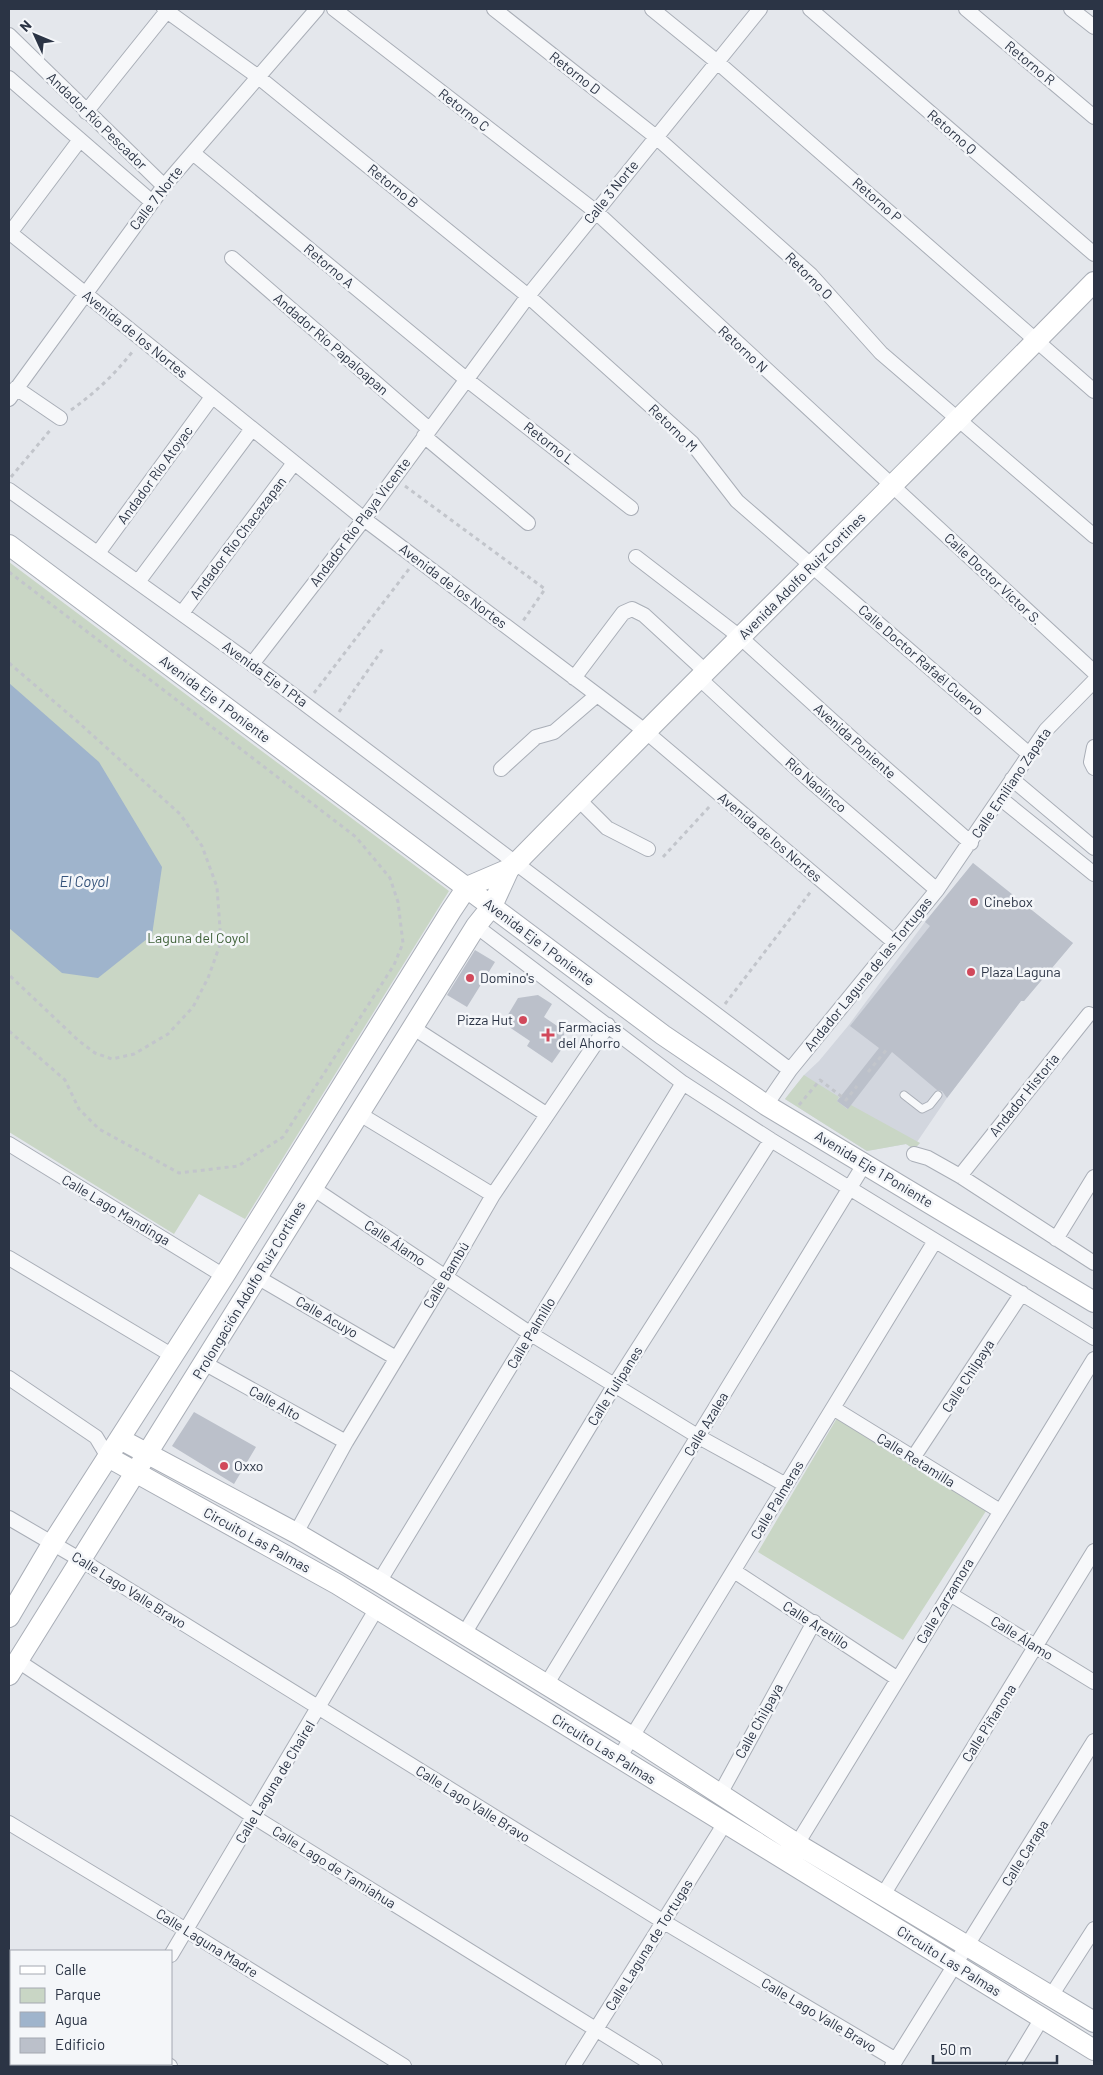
<svg xmlns="http://www.w3.org/2000/svg" width="1103" height="2075" viewBox="0 0 1103 2075" font-family="Barlow,sans-serif">
<rect width="100%" height="100%" fill="#e4e7ec"/>
<path fill="#d2d6de" d="M 973,863 L 1073,943 L 1024,1001 L 1021,1001 L 947,1098 L 917,1142 L 920,1143 L 914,1149 L 906,1144 L 867,1151 L 785,1099 L 804,1075 L 819,1061 L 848,1026 L 925,922 Z"/>
<path fill="#c9d6c5" d="M 9,562 L 449,891 L 245,1219 L 199,1194 L 174,1234 L 9,1132 Z
M 804,1075 L 839,1097 L 837,1101 L 847,1109 L 851,1105 L 920,1143 L 914,1149 L 906,1144 L 867,1151 L 785,1099 Z
M 837,1418 L 986,1511 L 903,1640 L 758,1552 Z"/>
<path fill="#9fb4cc" d="M 9,683 L 99,762 L 162,867 L 152,935 L 98,978 L 62,973 L 9,928 Z"/>
<path fill="#bbc0ca" d="M 973,863 L 1073,943 L 1024,1001 L 1021,1001 L 947,1098 L 942,1091 L 937,1090 L 892,1052 L 848,1109 L 837,1101 L 879,1048 L 850,1026 L 930,926 L 925,922 Z
M 475,950 L 495,962 L 467,1007 L 447,995 Z
M 538,995 L 552,1004 L 544,1017 L 563,1030 L 566,1043 L 552,1063 L 527,1046 L 530,1041 L 503,1023 L 518,998 Z
M 194,1412 L 256,1447 L 234,1484 L 172,1446 Z"/>
<g fill="none" stroke-linecap="round" stroke-linejoin="round">
<defs>
<path id="lane" d="M 904,1095 L 922,1109 L 930,1105 L 938,1095"/>
<path id="street" d="M 164,9 L 257,76 L 528,296 L 692,443 L 737,501 L 1029,754
M 334,9 L 595,211 L 1094,672
M 494,9 L 656,137 L 811,275 L 881,353 L 1094,536
M 652,9 L 716,61 L 1094,391
M 810,9 L 1094,254
M 966,9 L 1094,117
M 1071,9 L 1094,27
M 9,35 L 164,186
M 9,78 L 152,202
M 86,112 L 167,11
M 193,153 L 466,379 L 631,508
M 9,232 L 364,519 L 645,731 L 894,942
M 10,233 L 79,141
M 232,258 L 429,429
M 16,388 L 60,418
M 9,399 L 164,186 L 317,9
M 424,436 L 528,523
M 9,490 L 252,664 L 790,1070
M 98,553 L 212,397
M 636,557 L 740,637 L 859,745 L 971,843
M 138,582 L 252,429
M 182,613 L 294,463
M 252,664 L 364,519 L 528,296 L 760,9
M 574,678 L 623,613 L 632,609 L 644,615 L 705,671
M 699,678 L 807,778 L 937,890
M 1094,747 L 1091,762 L 1094,768
M 501,769 L 536,737 L 554,732 L 597,695
M 1012,779 L 1094,848
M 1000,798 L 1094,874
M 578,799 L 607,828 L 648,849
M 476,926 L 683,1083 L 771,1140 L 1094,1338
M 412,1027 L 546,1114
M 766,1105 L 790,1070 L 937,890 L 1046,730 L 1094,681
M 358,1113 L 493,1195
M 9,1144 L 224,1276
M 914,1154 L 928,1158 L 960,1176 L 1094,1263
M 960,1176 L 1089,1014
M 311,1187 L 531,1334 L 699,1437 L 786,1485
M 1056,1239 L 1094,1177
M 9,1258 L 173,1356
M 257,1277 L 396,1358
M 204,1363 L 346,1442
M 9,1378 L 96,1437 L 108,1457
M 833,1408 L 1000,1511
M 913,1458 L 1022,1293
M 9,1518 L 81,1560 L 664,1922 L 896,2060
M 296,1533 L 346,1442 L 445,1278 L 493,1195 L 608,1025
M 734,1571 L 898,1679
M 379,1582 L 683,1083
M 950,1594 L 1094,1682
M 464,1634 L 614,1386 L 771,1140
M 18,1661 L 254,1817 L 655,2066
M 546,1685 L 865,1163
M 619,1758 L 935,1241
M 720,1794 L 814,1622
M 9,1823 L 186,1930 L 404,2066
M 797,1844 L 1094,1359
M 883,1895 L 1094,1551
M 171,1955 L 377,1608
M 9,1969 L 11,1971
M 1051,1996 L 1094,1929
M 166,2064 L 170,2066
M 573,2066 L 725,1823
M 892,2066 L 1094,1741
M 1013,2066 L 1042,2018"/>
<path id="secondary" d="M 9,545 L 663,1035 L 766,1105 L 1094,1302
M 120,1439 L 296,1533 L 379,1582 L 632,1737 L 797,1844 L 1094,2022
M 108,1457 L 337,1584 L 1094,2050
M 9,1617 L 52,1544 L 224,1276 L 451,911 L 467,887 L 509,869 L 517,862 C 708,667 903,477 1094,282
M 9,1675 L 476,926 L 492,906 L 509,869"/>
</defs>
<use href="#lane" stroke="#a9aeb7" stroke-width="9"/>
<use href="#street" stroke="#a9aeb7" stroke-width="16"/>
<use href="#secondary" stroke="#a9aeb7" stroke-width="22"/>
<path stroke="#c2c5cb" stroke-width="3" stroke-dasharray="4 4" stroke-linecap="butt" d="M 71,410 C 95,393 115,374 133,351
M 11,477 L 52,428
M 405,486 L 545,589 L 523,621
M 9,572 L 356,837 L 390,878 L 398,902 L 403,943 L 394,965 L 283,1137 L 238,1166 L 179,1173 L 99,1129 L 79,1109 L 65,1080 L 9,1031
M 9,663 L 78,722 L 180,814 L 202,846 L 217,887 L 221,942 L 208,978 L 193,1007 L 168,1034 L 134,1054 L 112,1059 L 95,1053 L 79,1041 L 9,975
M 314,693 L 409,569
M 339,712 L 384,647
M 663,857 L 710,806
M 725,1004 L 812,890
M 868,1072 L 888,1048
M 799,1105 L 820,1080 L 846,1100 L 857,1086"/>
<use href="#lane" stroke="#f7f8fa" stroke-width="7"/>
<use href="#street" stroke="#f7f8fa" stroke-width="14"/>
<use href="#secondary" stroke="#fff" stroke-width="20"/>
</g>
<g fill="#d1495b" stroke="#f4f6f9" stroke-width="2">
<circle cx="974" cy="902" r="5"/>
<circle cx="971" cy="972" r="5"/>
<circle cx="470" cy="978" r="5"/>
<circle cx="523" cy="1020" r="5"/>
<path d="M545.5 1027.5h5v5h5v5h-5v5h-5v-5h-5v-5h5z"/>
<circle cx="224" cy="1466" r="5"/>
</g>
<g text-anchor="middle" stroke-width="5" stroke-linejoin="round" paint-order="stroke">
<g font-size="14" fill="#2b3445" stroke="#f4f6f9">
<text transform="translate(1030 63) rotate(40)" y="5">Retorno R</text>
<text transform="translate(575 73) rotate(38)" y="5">Retorno D</text>
<text transform="translate(464 110) rotate(38)" y="5">Retorno C</text>
<text transform="translate(97 121) rotate(44)" y="5">Andador Río Pescador</text>
<text transform="translate(952 132) rotate(41)" y="5">Retorno Q</text>
<text transform="translate(393 186) rotate(39)" y="5">Retorno B</text>
<text transform="translate(611 192) rotate(-51)" y="5">Calle 3 Norte</text>
<text transform="translate(156 198) rotate(-52)" y="5">Calle 7 Norte</text>
<text transform="translate(877 200) rotate(41)" y="5">Retorno P</text>
<text transform="translate(329 266) rotate(40)" y="5">Retorno A</text>
<text transform="translate(809 276) rotate(45)" y="5">Retorno O</text>
<text transform="translate(135 334) rotate(39)" y="5">Avenida de los Nortes</text>
<text transform="translate(331 344) rotate(41)" y="5">Andador Río Papaloapan</text>
<text transform="translate(743 349) rotate(43)" y="5">Retorno N</text>
<text transform="translate(673 428) rotate(44)" y="5">Retorno M</text>
<text transform="translate(549 443) rotate(38)" y="5">Retorno L</text>
<text transform="translate(155 475) rotate(-54)" y="5">Andador Río Atoyac</text>
<text transform="translate(360 522) rotate(-53)" y="5">Andador Río Playa Vicente</text>
<text transform="translate(238 538) rotate(-53)" y="5">Andador Río Chacazapan</text>
<text transform="translate(802 576) rotate(-45)" y="5">Avenida Adolfo Ruiz Cortines</text>
<text transform="translate(993 579) rotate(43)" y="5">Calle Doctor Víctor S.</text>
<text transform="translate(453 586) rotate(37)" y="5">Avenida de los Nortes</text>
<text transform="translate(921 660) rotate(41)" y="5">Calle Doctor Rafaél Cuervo</text>
<text transform="translate(265 674) rotate(36)" y="5">Avenida Eje 1 Pta</text>
<text transform="translate(215 699) rotate(37)" y="5">Avenida Eje 1 Poniente</text>
<text transform="translate(855 741) rotate(42)" y="5">Avenida Poniente</text>
<text transform="translate(1011 783) rotate(-56)" y="5">Calle Emiliano Zapata</text>
<text transform="translate(816 785) rotate(41)" y="5">Río Naolinco</text>
<text transform="translate(770 837) rotate(40)" y="5">Avenida de los Nortes</text>
<text transform="translate(539 942) rotate(37)" y="5">Avenida Eje 1 Poniente</text>
<text transform="translate(868 974) rotate(-51)" y="5">Andador Laguna de las Tortugas</text>
<text transform="translate(1024 1095) rotate(-51)" y="5">Andador Historia</text>
<text transform="translate(874 1169) rotate(31)" y="5">Avenida Eje 1 Poniente</text>
<text transform="translate(116 1210) rotate(31)" y="5">Calle Lago Mandinga</text>
<text transform="translate(395 1243) rotate(34)" y="5">Calle Álamo</text>
<text transform="translate(446 1275) rotate(-59)" y="5">Calle Bambú</text>
<text transform="translate(249 1290) rotate(-59)" y="5">Prolongación Adolfo Ruiz Cortines</text>
<text transform="translate(327 1317) rotate(30)" y="5">Calle Acuyo</text>
<text transform="translate(531 1333) rotate(-59)" y="5">Calle Palmillo</text>
<text transform="translate(968 1376) rotate(-57)" y="5">Calle Chilpaya</text>
<text transform="translate(615 1386) rotate(-58)" y="5">Calle Tulipanes</text>
<text transform="translate(275 1403) rotate(29)" y="5">Calle Alto</text>
<text transform="translate(706 1424) rotate(-59)" y="5">Calle Azalea</text>
<text transform="translate(916 1460) rotate(32)" y="5">Calle Retamilla</text>
<text transform="translate(777 1500) rotate(-59)" y="5">Calle Palmeras</text>
<text transform="translate(257 1540) rotate(29)" y="5">Circuito Las Palmas</text>
<text transform="translate(129 1590) rotate(32)" y="5">Calle Lago Valle Bravo</text>
<text transform="translate(945 1601) rotate(-59)" y="5">Calle Zarzamora</text>
<text transform="translate(816 1625) rotate(33)" y="5">Calle Aretillo</text>
<text transform="translate(1022 1638) rotate(32)" y="5">Calle Álamo</text>
<text transform="translate(759 1721) rotate(-61)" y="5">Calle Chilpaya</text>
<text transform="translate(989 1723) rotate(-58)" y="5">Calle Piñanona</text>
<text transform="translate(604 1749) rotate(32)" y="5">Circuito Las Palmas</text>
<text transform="translate(275 1782) rotate(-59)" y="5">Calle Laguna de Chairel</text>
<text transform="translate(473 1804) rotate(32)" y="5">Calle Lago Valle Bravo</text>
<text transform="translate(1025 1853) rotate(-58)" y="5">Calle Carapa</text>
<text transform="translate(334 1867) rotate(32)" y="5">Calle Lago de Tamiahua</text>
<text transform="translate(207 1943) rotate(32)" y="5">Calle Laguna Madre</text>
<text transform="translate(649 1945) rotate(-58)" y="5">Calle Laguna de Tortugas</text>
<text transform="translate(949 1961) rotate(32)" y="5">Circuito Las Palmas</text>
<text transform="translate(819 2015) rotate(31)" y="5">Calle Lago Valle Bravo</text>
</g>
<g font-size="14" fill="#2b3445" stroke="#f4f6f9" text-anchor="start">
<text x="984" y="907">Cinebox</text>
<text x="981" y="977">Plaza Laguna</text>
<text x="480" y="983">Domino's</text>
<text x="513" y="1025" text-anchor="end">Pizza Hut</text>
<text x="558" y="1032">Farmacias<tspan x="558" dy="16">del Ahorro</tspan></text>
<text x="234" y="1471">Oxxo</text>
</g>
<g font-size="14" fill="#3f6138" stroke="#f4f6f9">
<text x="198" y="943">Laguna del Coyol</text>
</g>
<g font-size="15" font-style="italic" fill="#34527a" stroke="#f4f6f9">
<text x="84" y="887">El Coyol</text>
</g>
</g>
<rect width="1103" height="2075" fill="none" stroke="#2b3445" stroke-width="20"/>
<rect x="10" y="1950" width="162" height="115" fill="#f4f6f9" stroke="#a4a8b1"/>
<rect x="20" y="1966" width="25" height="8" fill="#ffffff" stroke="#a4a8b1"/>
<text x="55" y="1975" font-size="15" fill="#2b3445">Calle</text>
<rect x="20" y="1988" width="25" height="15" fill="#c9d6c5" stroke="#a4a8b1"/>
<text x="55" y="2000" font-size="15" fill="#2b3445">Parque</text>
<rect x="20" y="2012" width="25" height="15" fill="#9fb4cc" stroke="#a4a8b1"/>
<text x="55" y="2025" font-size="15" fill="#2b3445">Agua</text>
<rect x="20" y="2038" width="25" height="15" fill="#bbc0ca" stroke="#a4a8b1"/>
<text x="55" y="2050" font-size="15" fill="#2b3445">Edificio</text>
<g transform="translate(35 35) rotate(314)" stroke="#f4f6f9" stroke-width="4" paint-order="stroke">
<path d="M0-4L9 19L0 12L-9 19Z" fill="#2b3445"/>
<text y="-8" font-size="14" font-weight="bold" text-anchor="middle" fill="#2b3445">N</text>
</g>
<path d="M933 2055v8h124v-8" fill="none" stroke="#2b3445" stroke-width="2.5"/>
<text x="940" y="2055" font-size="15" fill="#2b3445" stroke="#f4f6f9" stroke-width="4" paint-order="stroke">50 m</text>
</svg>
